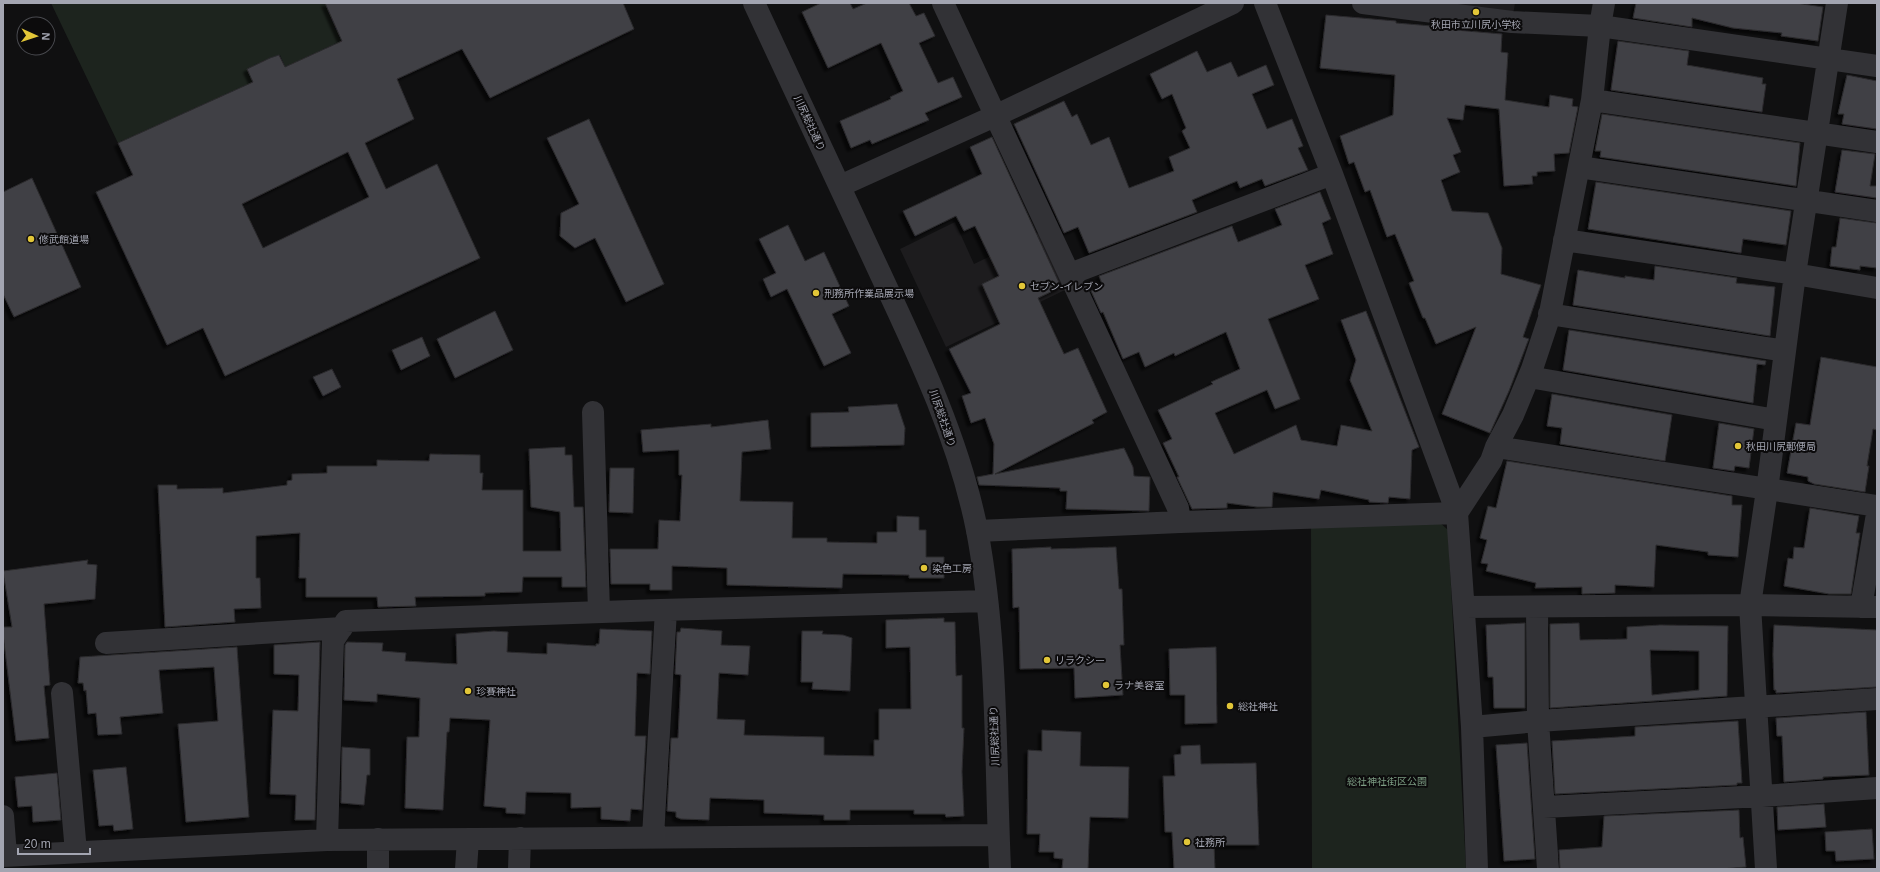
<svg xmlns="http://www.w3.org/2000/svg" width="1880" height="872" viewBox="0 0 1880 872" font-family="Arial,'Noto Sans JP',sans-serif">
<defs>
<filter id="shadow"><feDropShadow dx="-3.5" dy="3.5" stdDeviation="1" flood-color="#0009"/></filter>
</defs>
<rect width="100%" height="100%" fill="#101011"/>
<path fill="#1d1c1e" d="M 1363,3 L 1515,3 L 1512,22 Z
M 955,222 L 974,264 L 1040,232 L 1067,289 L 946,347 L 900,249 Z"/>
<path fill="#1d241e" d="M 51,3 L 325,3 L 342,41 L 285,67 L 280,55 L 272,58 L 253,82 L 118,143 Z
M 1438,521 L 1448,530 L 1466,869 L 1312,869 L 1311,527 Z"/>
<path fill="#404044" stroke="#2b2a2d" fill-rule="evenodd" filter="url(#shadow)" d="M 325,3 L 623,3 L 634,29 L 490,98 L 462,49 L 397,79 L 414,119 L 365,143 L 386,189 L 437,164 L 480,258 L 225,376 L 203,328 L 167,345 L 96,192 L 133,175 L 118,143 L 253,82 L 247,69 L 270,58 L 279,55 L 285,67 L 342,41 ZM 348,152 L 369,197 L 263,248 L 242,204 Z
M 821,3 L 850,3 L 853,9 L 867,3 L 909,3 L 916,16 L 924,13 L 935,36 L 919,43 L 938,83 L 953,77 L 962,97 L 925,113 L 929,120 L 872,144 L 870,140 L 851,148 L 840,121 L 891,99 L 890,97 L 903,91 L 881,43 L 828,68 L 802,12 Z
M 1636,3 L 1796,3 L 1823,7 L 1818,41 L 1781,36 L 1782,33 L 1733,28 L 1692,18 L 1692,27 L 1633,18 Z
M 1326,15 L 1396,21 L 1396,23 L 1432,26 L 1432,28 L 1502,34 L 1501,52 L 1508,53 L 1505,100 L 1549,107 L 1550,95 L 1573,99 L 1572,106 L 1578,107 L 1569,153 L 1554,154 L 1555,171 L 1537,172 L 1537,176 L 1532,176 L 1533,184 L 1504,186 L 1499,109 L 1465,105 L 1463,120 L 1447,118 L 1461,152 L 1453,155 L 1460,172 L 1441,180 L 1452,211 L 1488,213 L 1502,248 L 1501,274 L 1541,285 L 1523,337 L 1529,339 L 1528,341 L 1509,391 L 1490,433 L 1442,414 L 1476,327 L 1436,344 L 1425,318 L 1423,318 L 1409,283 L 1414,281 L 1395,234 L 1387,237 L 1370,190 L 1365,192 L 1354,162 L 1349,164 L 1340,136 L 1393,115 L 1395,75 L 1320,68 Z
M 1618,41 L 1689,51 L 1687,65 L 1763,78 L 1762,84 L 1766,84 L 1762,112 L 1611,90 Z
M 1197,51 L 1207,72 L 1231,62 L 1238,77 L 1266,65 L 1274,85 L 1252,94 L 1267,129 L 1292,119 L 1303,146 L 1298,148 L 1308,170 L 1265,186 L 1262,179 L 1240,188 L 1237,181 L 1192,200 L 1197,212 L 1089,253 L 1078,227 L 1064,233 L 1014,124 L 1064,101 L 1072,117 L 1077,114 L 1091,145 L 1109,137 L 1129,188 L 1174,171 L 1169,157 L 1190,148 L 1182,131 L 1186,128 L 1172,94 L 1162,99 L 1150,74 Z
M 1847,75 L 1877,81 L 1877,129 L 1842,124 L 1844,114 L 1838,114 Z
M 1602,114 L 1800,143 L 1796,186 L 1600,157 L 1601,151 L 1595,151 Z
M 589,119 L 664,284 L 626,302 L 595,238 L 575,248 L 560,236 L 561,213 L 579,204 L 547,138 Z
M 992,137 L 1061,287 L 1038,298 L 1064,354 L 1078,348 L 1107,412 L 1092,420 L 1094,423 L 995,474 L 1124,448 L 1133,467 L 1134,476 L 1150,477 L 1149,511 L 1066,509 L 1067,491 L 1060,491 L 1060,488 L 979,485 L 977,477 L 993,474 L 994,444 L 985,418 L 971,423 L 962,396 L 971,393 L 949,349 L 1000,324 L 982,284 L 999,276 L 975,226 L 964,231 L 956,216 L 915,236 L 903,211 L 982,174 L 970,147 Z
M 1842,150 L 1875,154 L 1870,186 L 1877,186 L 1877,198 L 1835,192 Z
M 32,178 L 81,287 L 14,317 L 3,294 L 3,192 Z
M 1596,182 L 1791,211 L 1786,245 L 1743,239 L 1741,253 L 1588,229 Z
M 1320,192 L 1331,219 L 1322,223 L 1333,254 L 1305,265 L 1319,299 L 1268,319 L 1300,399 L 1275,409 L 1267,390 L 1215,413 L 1234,454 L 1296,425 L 1301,440 L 1337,446 L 1341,425 L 1372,431 L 1350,380 L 1356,360 L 1341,320 L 1366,311 L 1419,447 L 1412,450 L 1410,499 L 1389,497 L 1388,503 L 1369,502 L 1369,500 L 1321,490 L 1319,499 L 1273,492 L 1272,507 L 1257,507 L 1227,503 L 1227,508 L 1192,509 L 1177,477 L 1179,477 L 1163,443 L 1172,439 L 1158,410 L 1213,384 L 1211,382 L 1240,369 L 1226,332 L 1175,356 L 1174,353 L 1145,367 L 1139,352 L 1123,359 L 1103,312 L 1101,313 L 1091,291 L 1103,286 L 1099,276 L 1232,226 L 1238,242 L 1282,225 L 1275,209 Z
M 1840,218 L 1877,223 L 1877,268 L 1860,266 L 1860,270 L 1830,266 L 1832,247 L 1836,247 Z
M 788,225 L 805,261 L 824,252 L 849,306 L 832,314 L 851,353 L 824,366 L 787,289 L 771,297 L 763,279 L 776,273 L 759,239 Z
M 1655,266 L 1737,278 L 1736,283 L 1775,287 L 1770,336 L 1573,305 L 1578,270 L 1625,278 L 1625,276 L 1654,280 Z
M 495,311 L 513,350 L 455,378 L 437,339 Z
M 1569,330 L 1766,361 L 1765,365 L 1757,364 L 1753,403 L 1563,370 Z
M 422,337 L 430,356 L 401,370 L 392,350 Z
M 1821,357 L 1877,367 L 1877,430 L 1873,429 L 1867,466 L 1869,466 L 1865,492 L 1814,484 L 1808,481 L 1808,477 L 1787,473 L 1796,423 L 1810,425 Z
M 332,369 L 341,387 L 323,396 L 313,377 Z
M 1552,394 L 1672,415 L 1665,461 L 1560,444 L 1562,428 L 1547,426 Z
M 897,404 L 905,428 L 904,445 L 811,447 L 811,413 L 849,412 L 848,407 Z
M 768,420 L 771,449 L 742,452 L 740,501 L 793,502 L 792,538 L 827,538 L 827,542 L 877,543 L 877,532 L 897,532 L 897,516 L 919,517 L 919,530 L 926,530 L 926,557 L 944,557 L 944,578 L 909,578 L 909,575 L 843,574 L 842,588 L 727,585 L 727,568 L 672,566 L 672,590 L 650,590 L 650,584 L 611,584 L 610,549 L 658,549 L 659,520 L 680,521 L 682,475 L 679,475 L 679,450 L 643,452 L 641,430 L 711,424 L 711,427 Z
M 1719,423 L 1754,429 L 1749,468 L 1735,466 L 1734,471 L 1713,468 Z
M 565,447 L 565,455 L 572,455 L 574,507 L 583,507 L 586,587 L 562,587 L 562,577 L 523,577 L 522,592 L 485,593 L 485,596 L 415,597 L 416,606 L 378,607 L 377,597 L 306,597 L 306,578 L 299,578 L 300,533 L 256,536 L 256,578 L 260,578 L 261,608 L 234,609 L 235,622 L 165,627 L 158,485 L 177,485 L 177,489 L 223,488 L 223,493 L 287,485 L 287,481 L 292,480 L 292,474 L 327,473 L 327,466 L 377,466 L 377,460 L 429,461 L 430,454 L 480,455 L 480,473 L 483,473 L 482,490 L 523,490 L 523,551 L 561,551 L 560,512 L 531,507 L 529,449 Z
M 1507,461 L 1732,496 L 1732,505 L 1742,505 L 1738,557 L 1708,555 L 1708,552 L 1656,545 L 1654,587 L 1615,585 L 1615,593 L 1582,594 L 1582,587 L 1535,588 L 1536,583 L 1486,571 L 1488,564 L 1481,563 L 1487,540 L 1480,538 L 1488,506 L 1496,508 Z
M 610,468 L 634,468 L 633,513 L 609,512 Z
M 1810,508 L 1859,516 L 1856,533 L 1860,533 L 1851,594 L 1829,594 L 1784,586 L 1788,558 L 1793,559 L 1794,547 L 1804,548 Z
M 1051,547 L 1051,549 L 1116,547 L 1119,589 L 1122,589 L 1124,645 L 1120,645 L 1123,695 L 1075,698 L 1074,668 L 1020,669 L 1019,607 L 1013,608 L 1012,549 Z
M 88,560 L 87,564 L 97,565 L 95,599 L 44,604 L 50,685 L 44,686 L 49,738 L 16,741 L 3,634 L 3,627 L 12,627 L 3,571 Z
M 944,618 L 944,622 L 955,622 L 956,676 L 962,675 L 962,728 L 964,728 L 962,772 L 964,816 L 946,817 L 945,814 L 914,814 L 914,810 L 850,810 L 850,820 L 824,820 L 824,815 L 764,813 L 764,800 L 710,798 L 709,820 L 681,819 L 676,817 L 676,812 L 667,811 L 671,738 L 678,738 L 681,675 L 675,674 L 677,632 L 680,632 L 681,628 L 722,631 L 721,645 L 750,646 L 748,675 L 719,673 L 717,719 L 745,720 L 744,735 L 824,737 L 824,755 L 874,756 L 874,740 L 879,740 L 879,709 L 911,709 L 910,647 L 886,648 L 886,620 Z
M 1525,623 L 1525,708 L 1494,708 L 1493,677 L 1488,677 L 1486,625 Z
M 1579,623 L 1580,640 L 1627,639 L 1627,627 L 1660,625 L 1728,626 L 1727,696 L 1550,708 L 1550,624 ZM 1650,650 L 1699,651 L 1699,690 L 1652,695 Z
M 1774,625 L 1877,630 L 1877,687 L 1776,693 L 1776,690 L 1774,690 L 1773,654 Z
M 600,629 L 652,631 L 650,674 L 637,673 L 635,736 L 646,736 L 642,810 L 631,809 L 630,821 L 601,819 L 601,807 L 571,808 L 571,793 L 526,792 L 525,814 L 506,813 L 506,808 L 484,806 L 490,720 L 450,718 L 449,732 L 447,732 L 443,810 L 405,808 L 407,737 L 419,737 L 420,698 L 377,694 L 377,702 L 344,700 L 345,645 L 347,642 L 383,643 L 382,651 L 406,653 L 405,661 L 457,664 L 456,634 L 494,631 L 508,632 L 507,652 L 547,654 L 547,643 L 596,646 L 596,644 L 599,644 Z
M 802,631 L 823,631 L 822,634 L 843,635 L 852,638 L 850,691 L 812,689 L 813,682 L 801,682 Z
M 320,642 L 315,820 L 295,820 L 296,795 L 270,794 L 273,710 L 298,711 L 299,675 L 274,674 L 274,645 Z
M 237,647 L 249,817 L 186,822 L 178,724 L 218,721 L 214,667 L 159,670 L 163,713 L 120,717 L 122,734 L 98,735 L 96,713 L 88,714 L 86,690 L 84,691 L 83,683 L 78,683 L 80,657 Z
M 1216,647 L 1217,723 L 1185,724 L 1185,695 L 1170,695 L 1169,649 Z
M 1866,712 L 1869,775 L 1823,777 L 1823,779 L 1784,782 L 1782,736 L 1777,736 L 1776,718 Z
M 1738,721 L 1742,783 L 1737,783 L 1737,785 L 1555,794 L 1552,741 L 1635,736 L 1635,727 Z
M 1042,730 L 1081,732 L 1080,766 L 1129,767 L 1128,818 L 1090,817 L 1088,869 L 1062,869 L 1063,859 L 1054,858 L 1054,852 L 1039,852 L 1040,834 L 1027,834 L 1028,750 L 1042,751 Z
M 1527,743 L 1535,859 L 1504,861 L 1496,745 Z
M 1200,745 L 1201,764 L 1256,763 L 1259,845 L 1214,845 L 1215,869 L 1174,869 L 1172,832 L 1165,832 L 1163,776 L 1175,776 L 1174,755 L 1181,754 L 1181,746 Z
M 342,747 L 370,749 L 370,775 L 367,775 L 364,805 L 341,803 Z
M 126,767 L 133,829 L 114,831 L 113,825 L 99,826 L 93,770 Z
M 57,773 L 61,820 L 33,822 L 32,806 L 18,807 L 15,777 Z
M 1824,804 L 1826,827 L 1778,830 L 1777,807 Z
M 1739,810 L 1740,838 L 1743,837 L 1746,867 L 1721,869 L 1560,869 L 1559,850 L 1602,847 L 1604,816 Z
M 1872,829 L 1874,859 L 1836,861 L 1835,851 L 1826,851 L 1825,832 Z"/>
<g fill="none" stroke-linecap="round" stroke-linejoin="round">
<path stroke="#323236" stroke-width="22" d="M 754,3 C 796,93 838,183 880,273 C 919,356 959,440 977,530 C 998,641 995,757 1000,869
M 943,3 L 1178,508 L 1180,522
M 1265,3 L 1332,174 L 1457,513 L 1472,727 L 1477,869
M 1363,3 L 1512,22 L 1600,26 L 1877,66
M 1592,100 L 1877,142
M 1579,167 L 1877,211
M 840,186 L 997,115 L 1233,3
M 1564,240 L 1795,274 L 1877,288
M 1070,274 L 1332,174
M 1549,314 L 1785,351
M 1529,377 L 1776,420
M 593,412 L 599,612
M 1496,447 L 1877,506
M 1457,513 L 1491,461 L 1496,447 L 1513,415 L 1532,369 L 1549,318 L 1592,100 L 1600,26 L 1604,3
M 977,531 L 1180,522 L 1457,513
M 1465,607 L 1750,605 L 1877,607
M 1537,607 L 1538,721 L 1548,869
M 1861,607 L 1877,514
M 106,643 L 342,628
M 62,693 L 76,852
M 1472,727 L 1538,721 L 1877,699
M 1544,807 L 1762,796 L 1877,788
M 3,816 L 6,855
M 653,837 L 666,610
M 327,840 L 333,641 L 346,621 L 660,610 L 987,601
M 3,856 L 327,840 L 998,835
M 378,869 L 378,839
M 466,869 L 468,839
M 519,869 L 520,838
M 1766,869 L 1750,605 L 1767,490 L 1795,274 L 1837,3"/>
</g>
<g fill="#e2c638" stroke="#0c0b0c" stroke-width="1.5">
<circle cx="1476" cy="12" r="4"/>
<circle cx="31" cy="239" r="4"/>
<circle cx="1022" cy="286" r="4"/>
<circle cx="816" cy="293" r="4"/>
<circle cx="1738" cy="446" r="4"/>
<circle cx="924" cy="568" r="4"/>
<circle cx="1047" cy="660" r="4"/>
<circle cx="1106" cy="685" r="4"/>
<circle cx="468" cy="691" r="4"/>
<circle cx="1230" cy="706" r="4"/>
<circle cx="1187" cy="842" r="4"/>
</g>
<g text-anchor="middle" stroke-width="4" stroke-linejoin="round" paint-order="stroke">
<g font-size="10" fill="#a3a5b1" stroke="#0c0b0c" text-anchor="start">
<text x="1476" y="28" text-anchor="middle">秋田市立川尻小学校</text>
<text x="39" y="243">修武館道場</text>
<text x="1030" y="290">セブン-イレブン</text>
<text x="824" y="297">刑務所作業品展示場</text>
<text x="1746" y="450">秋田川尻郵便局</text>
<text x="932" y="572">染色工房</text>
<text x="1055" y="664">リラクシー</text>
<text x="1114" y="689">ラナ美容室</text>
<text x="476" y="695">珍賽神社</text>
<text x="1238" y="710">総社神社</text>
<text x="1195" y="846">社務所</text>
</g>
<g font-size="10" fill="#a3a5b1" stroke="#0c0b0c">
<text transform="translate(810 123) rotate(65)" y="4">川尻総社通り</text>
<text transform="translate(943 418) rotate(71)" y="4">川尻総社通り</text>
<text transform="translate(994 736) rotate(-92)" y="4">川尻総社通り</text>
</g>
<g font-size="10" fill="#7b9b82" stroke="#0c0b0c">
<text x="1387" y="785">総社神社街区公園</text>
</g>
</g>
<rect width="1880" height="872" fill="none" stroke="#a3a5b1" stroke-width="8"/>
<g transform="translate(36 36) rotate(93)"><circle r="19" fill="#0c0b0c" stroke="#48494e"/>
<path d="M0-3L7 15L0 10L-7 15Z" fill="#e2c638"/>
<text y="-6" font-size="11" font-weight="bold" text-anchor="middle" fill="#a3a5b1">N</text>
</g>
<path d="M18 848v6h72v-6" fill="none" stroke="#a3a5b1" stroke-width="2"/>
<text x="24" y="848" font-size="12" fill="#a3a5b1" stroke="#0c0b0c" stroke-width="3" paint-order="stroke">20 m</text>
</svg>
